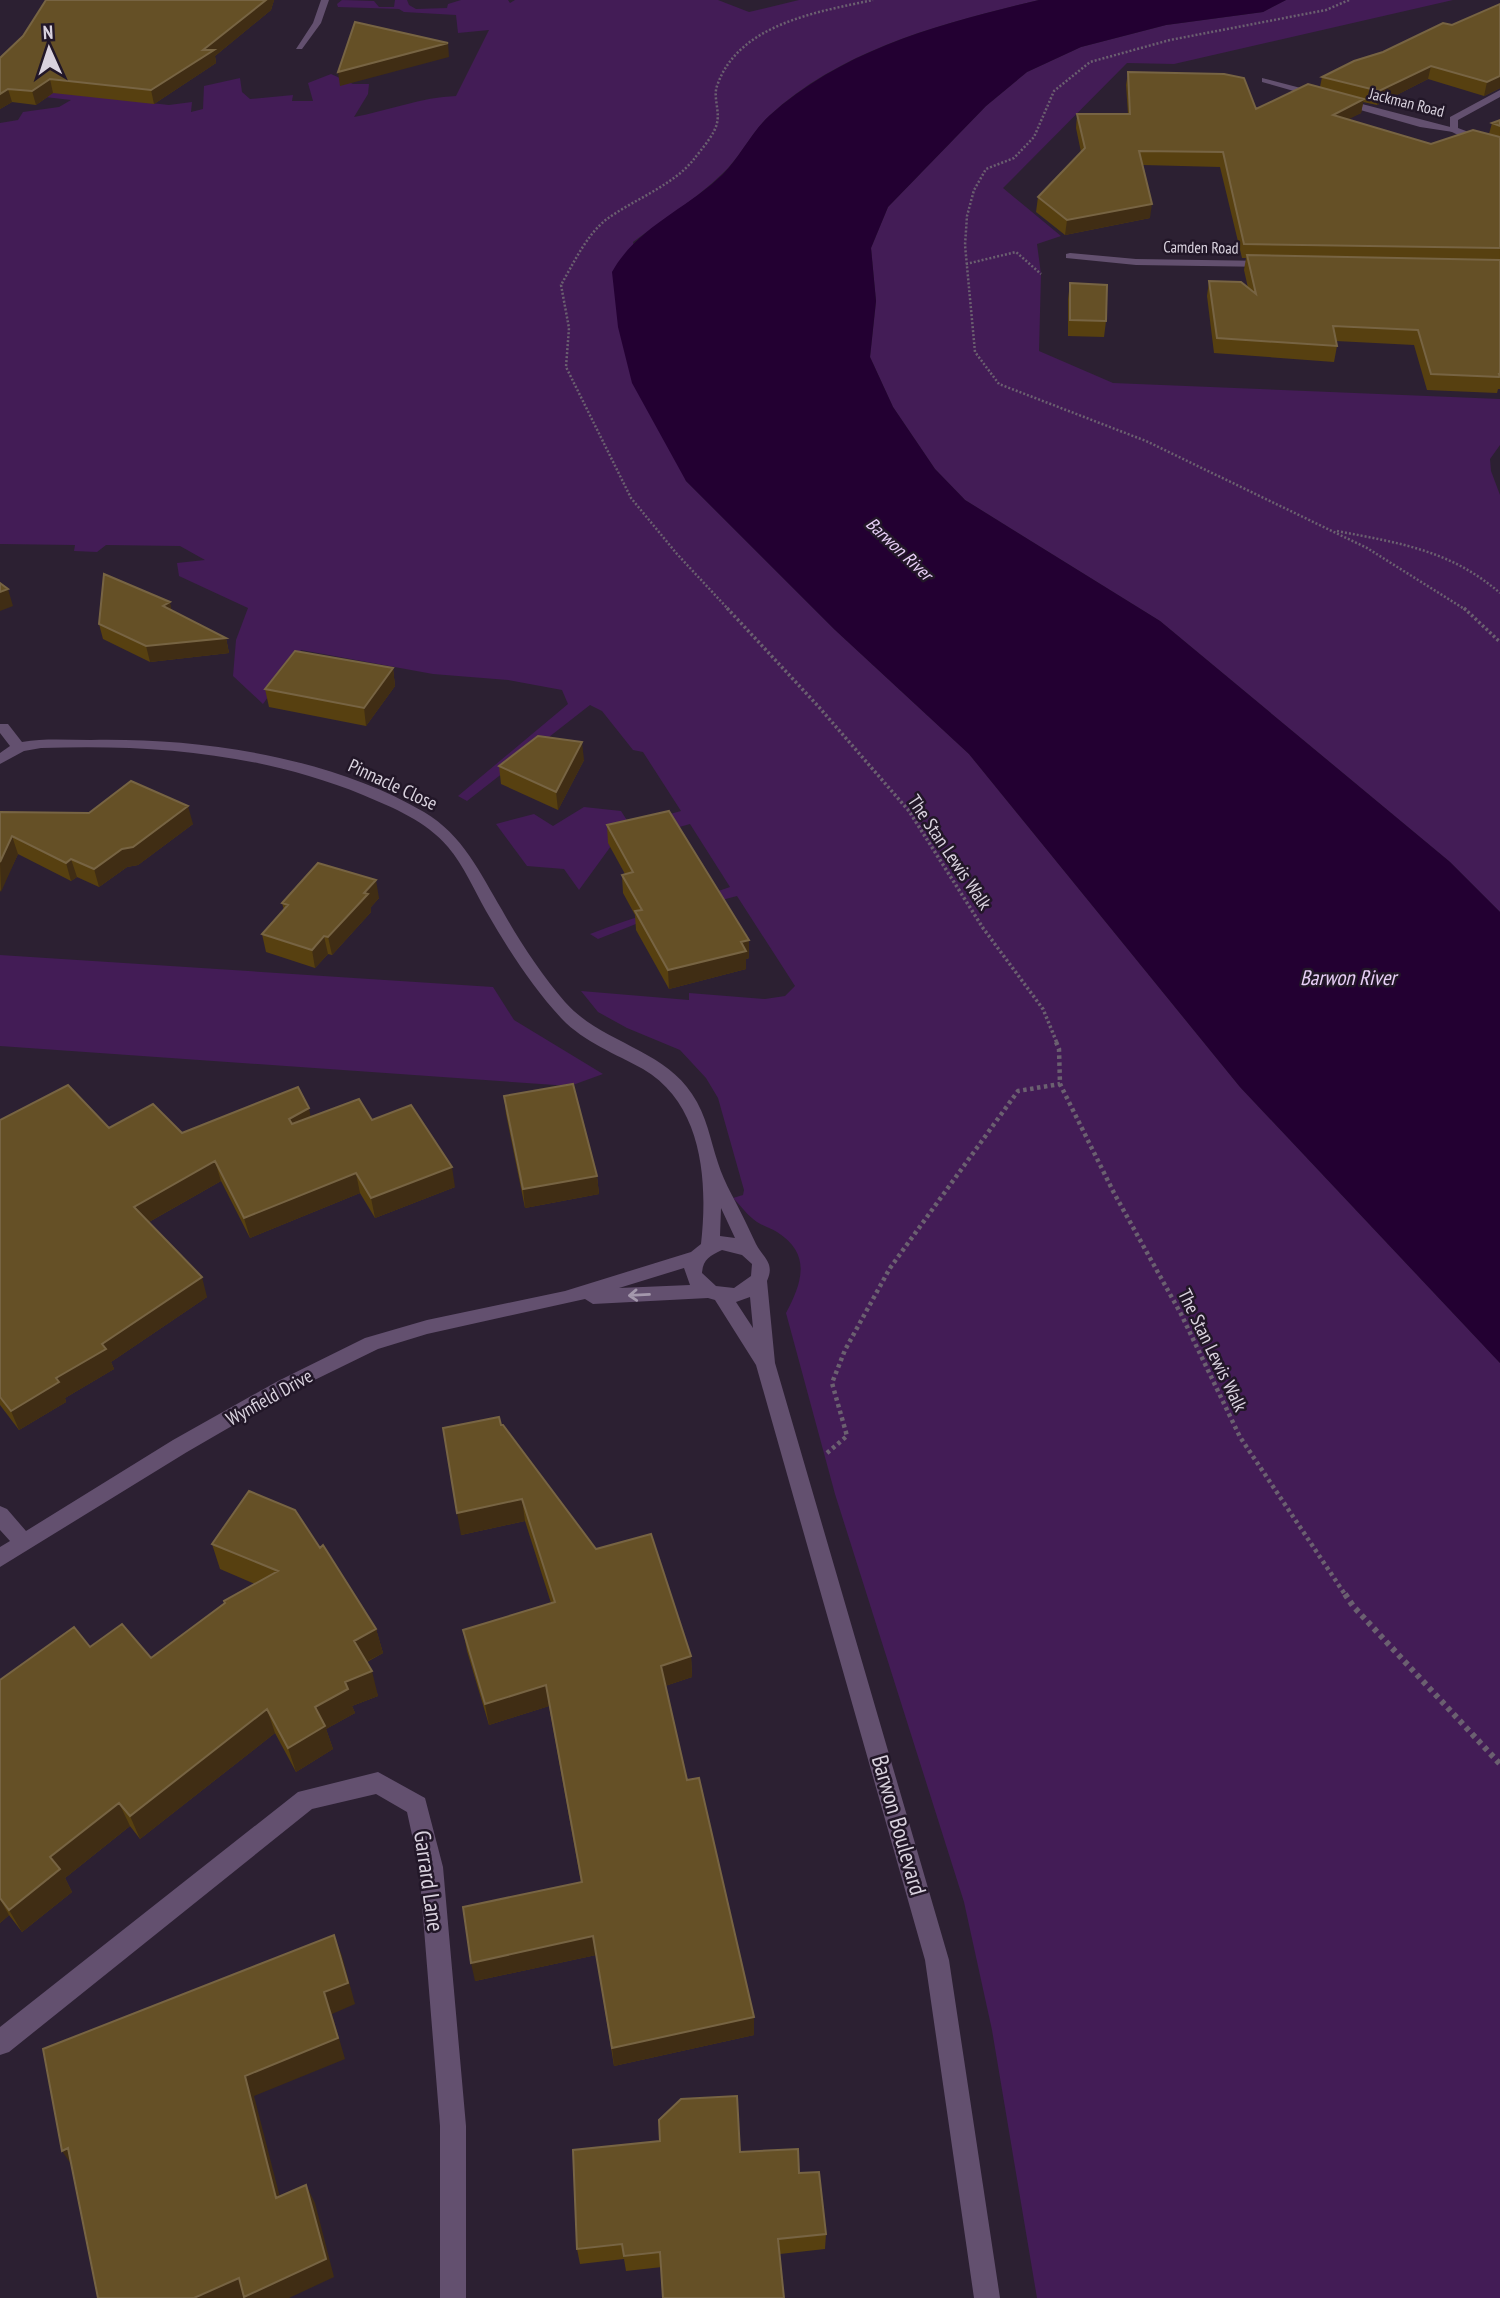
<svg xmlns="http://www.w3.org/2000/svg" width="1500" height="2298" viewBox="0 0 1500 2298" font-family="'PT Sans Narrow',sans-serif">
<rect width="100%" height="100%" fill="#2c2032"/>
<path fill="#431c56" d="M 342,0 L 374,1 L 379,7 L 394,7 L 395,0 L 407,0 L 409,5 L 416,9 L 447,8 L 448,4 L 461,0 L 508,0 L 510,3 L 515,0 L 718,0 L 749,12 L 799,0 L 1039,0 C 944,23 843,48 769,116 C 751,133 740,158 722,174 C 695,200 663,220 633,242 L 686,481 L 834,629 L 969,754 L 1240,1087 L 1500,1363 L 1500,2298 L 1037,2298 L 992,2030 L 964,1902 L 835,1494 L 786,1313 C 802,1283 812,1254 777,1232 C 771,1228 763,1226 757,1222 C 748,1216 741,1206 733,1198 L 743,1195 L 744,1190 L 718,1098 L 706,1078 L 680,1050 L 627,1028 L 598,1012 L 581,991 L 689,1000 L 689,993 L 765,999 L 785,996 L 795,986 L 737,896 L 646,920 L 598,939 L 590,934 C 636,916 684,903 730,887 L 690,824 L 611,846 L 579,890 L 564,869 L 527,866 L 496,824 L 534,814 L 553,826 L 584,807 L 621,811 L 630,825 L 681,811 L 643,752 L 633,750 L 602,711 L 590,705 L 467,801 L 458,796 L 568,704 L 562,690 L 508,680 L 433,674 L 301,650 L 263,704 L 233,676 L 236,640 L 248,608 L 179,576 L 177,563 L 205,560 L 180,546 L 106,545 L 97,552 L 74,551 L 75,545 L 0,544 L 0,123 L 18,120 L 23,112 L 59,107 L 71,100 L 19,94 L 24,89 L 169,105 L 192,102 L 191,112 L 203,109 L 204,86 L 240,78 L 242,92 L 250,99 L 293,95 L 292,101 L 313,101 L 308,83 L 331,74 L 353,84 L 369,84 L 368,94 L 354,117 C 387,111 422,97 456,96 L 489,30 L 458,33 L 456,15 L 404,12 L 399,9 L 338,7 L 337,4 Z
M 1286,0 L 1453,0 L 1174,64 L 1127,63 L 1003,188 L 1061,236 L 1037,244 L 1041,274 L 1039,351 L 1113,383 L 1500,399 L 1500,445 L 1490,459 L 1491,471 L 1500,495 L 1500,912 L 1450,862 L 1160,621 L 965,500 L 935,469 L 893,407 L 870,357 L 876,301 L 871,248 L 888,207 L 986,106 L 1027,72 L 1081,47 L 1166,25 L 1263,12 Z
M 0,955 L 493,987 L 514,1020 L 603,1074 L 570,1086 L 0,1046 Z"/>
<path fill="#230032" d="M 1039,0 L 1286,0 L 1263,12 L 1166,25 L 1081,47 L 1027,72 L 986,106 L 888,207 L 871,248 L 876,301 L 870,357 L 893,407 L 935,469 L 965,500 L 1160,621 L 1450,862 L 1500,912 L 1500,1363 L 1240,1087 L 969,754 L 834,629 L 686,481 L 632,383 L 618,327 L 612,272 C 637,227 687,209 723,174 C 740,157 751,133 769,116 C 845,48 943,23 1039,0 Z"/>
<g fill="none" stroke-linecap="round" stroke-linejoin="round">
<path stroke="#6b6070" stroke-width="2.5" stroke-dasharray="2 2" stroke-linecap="butt" d="M 1349,0 L 1326,10 L 1170,40 L 1090,62 L 1054,91 L 1034,137 L 1014,158 L 986,169 L 974,190 L 967,216 L 965,245 L 975,352 L 999,384 L 1146,441 L 1367,548 L 1466,610
M 966,264 L 1016,252 L 1041,274
M 1337,531 C 1399,543 1450,550 1500,593
M 729,610 L 677,554 L 631,498 L 566,367 L 569,328 L 561,285 C 573,264 587,234 607,219 C 633,200 674,185 694,159 C 701,150 715,134 717,123 C 720,111 713,97 717,86 C 738,24 817,12 873,0"/>
<path stroke="#6b6070" stroke-width="3.5" stroke-dasharray="2.5 2.5" stroke-linecap="butt" d="M 727,608 L 818,706 L 909,811 L 983,928 L 1043,1009 L 1057,1043
M 1464,608 L 1500,642"/>
<path stroke="#6b6070" stroke-width="4.5" stroke-dasharray="3.5 3.5" stroke-linecap="butt" d="M 1056,1042 L 1059,1049 L 1060,1084 L 1114,1193 L 1181,1314 L 1240,1437 L 1346,1596
M 827,1453 L 847,1436 L 832,1383 L 845,1350 L 890,1268 L 1018,1091 L 1060,1084"/>
<path stroke="#6b6070" stroke-width="6" stroke-dasharray="4.5 4.5" stroke-linecap="butt" d="M 1345,1594 L 1353,1606 L 1500,1764"/>
<path fill="#63506f" fill-rule="evenodd" d="M 378,1772 L 425,1798 L 443,1867 L 466,2126 L 466,2298 L 440,2298 L 440,2126 L 419,1867 L 407,1812 L 376,1794 L 312,1809 L 9,2052 L 0,2055 L 0,2027 L 298,1792 Z"/>
<path fill="#63506f" fill-rule="evenodd" d="M 321,0 L 329,0 L 321,23 L 302,49 L 296,49 L 313,23 Z
M 1262,78 L 1458,129 L 1453,132 L 1420,127 L 1262,82 Z
M 1070,253 L 1136,259 L 1269,261 L 1274,264 L 1269,267 L 1136,265 L 1066,258 L 1066,254 Z
M 0,724 L 8,724 L 22,742 C 45,738 68,740 91,740 C 200,738 328,756 424,812 C 463,835 480,873 502,910 C 520,942 541,974 565,1002 C 600,1042 663,1049 692,1094 C 707,1116 710,1139 718,1163 C 724,1183 738,1205 747,1225 C 750,1231 753,1238 756,1244 C 764,1259 775,1263 767,1281 L 775,1363 L 949,1960 L 1000,2298 L 974,2298 L 925,1960 L 756,1365 L 715,1300 L 708,1298 L 593,1304 L 585,1299 L 427,1334 L 378,1349 L 292,1391 L 187,1452 L 0,1567 L 0,1547 L 10,1541 L 0,1530 L 0,1506 L 7,1509 L 26,1531 L 173,1440 L 278,1381 L 365,1338 L 427,1320 L 565,1291 L 691,1252 L 701,1244 C 708,1182 703,1104 643,1069 C 616,1054 584,1042 562,1019 C 532,987 508,949 486,911 C 474,890 464,866 448,847 C 426,821 394,808 363,795 C 260,753 152,744 41,748 L 24,751 L 0,764 L 0,753 L 10,746 L 0,733 ZM 721,1208 L 735,1238 L 720,1236 ZM 722,1250 L 742,1255 L 752,1264 L 751,1276 L 734,1288 L 716,1286 L 702,1273 C 703,1259 710,1256 722,1250 ZM 684,1268 L 690,1285 L 619,1288 ZM 750,1297 L 753,1328 L 736,1302 Z"/>
<path fill="#63506f" fill-rule="evenodd" d="M 1500,90 L 1500,97 L 1458,120 L 1458,128 L 1500,144 L 1500,150 L 1470,141 L 1450,131 L 1450,117 Z"/>
</g>
<path fill="#574010" d="M 46,0 L 274,0 L 271,10 L 215,56 L 216,63 L 154,104 L 53,93 L 36,105 L 12,102 L 0,109 L 0,58 L 23,36 Z
M 1452,25 L 1500,88 L 1484,96 L 1428,79 L 1377,105 L 1363,102 L 1361,113 L 1348,119 L 1431,144 L 1489,134 L 1492,123 L 1500,120 L 1500,389 L 1498,389 L 1497,393 L 1427,390 L 1414,345 L 1336,341 L 1337,346 L 1334,362 L 1214,353 L 1207,296 L 1209,281 L 1248,288 L 1244,270 L 1246,258 L 1242,258 L 1220,167 L 1143,165 L 1150,218 L 1065,235 L 1036,212 L 1038,197 L 1081,152 L 1076,128 L 1077,114 L 1128,114 L 1126,85 L 1128,72 L 1256,109 L 1320,87 L 1322,77 Z
M 1070,283 L 1106,321 L 1104,337 L 1068,336 L 1068,299 Z
M 172,611 L 226,638 L 229,653 L 150,662 L 103,639 L 99,624 Z
M 393,668 L 395,686 L 366,726 L 269,707 L 265,689 Z
M 584,760 L 558,810 L 501,784 L 499,766 Z
M 0,812 L 193,824 L 138,865 L 127,867 L 99,887 L 77,877 L 71,881 L 18,854 L 0,892 Z
M 607,825 L 749,940 L 749,958 L 746,959 L 746,969 L 669,989 L 636,930 L 635,915 L 623,893 L 622,875 L 625,874 L 608,843 Z
M 379,898 L 371,907 L 371,912 L 332,955 L 328,954 L 315,968 L 266,952 L 262,934 L 284,910 L 282,903 Z
M 504,1096 L 597,1176 L 599,1194 L 525,1208 L 506,1114 Z
M 311,1117 L 372,1120 L 455,1187 L 375,1218 L 360,1193 L 250,1238 L 221,1181 L 149,1222 L 207,1297 L 111,1362 L 114,1369 L 65,1398 L 66,1402 L 19,1430 L 0,1405 L 0,1120 L 182,1133 Z
M 501,1425 L 596,1549 L 691,1656 L 692,1677 L 665,1686 L 687,1780 L 754,2017 L 754,2035 L 614,2066 L 596,1955 L 475,1981 L 581,1882 L 549,1706 L 489,1725 L 467,1651 L 463,1630 L 551,1603 L 525,1521 L 461,1535 Z
M 212,1544 L 320,1548 L 376,1629 L 383,1653 L 367,1662 L 378,1696 L 352,1706 L 355,1713 L 326,1729 L 333,1749 L 296,1772 L 275,1733 L 140,1839 L 130,1826 L 65,1878 L 72,1892 L 22,1932 L 9,1915 L 0,1923 L 0,1680 L 90,1647 L 151,1658 L 225,1604 L 224,1601 L 255,1584 L 220,1569 Z
M 799,2173 L 826,2234 L 825,2249 L 626,2271 L 624,2259 L 580,2264 L 577,2249 Z"/>
<path fill="#402d14" d="M 266,0 L 274,0 L 271,10 L 215,56 L 216,63 L 154,104 L 151,90 Z
M 448,43 L 449,57 L 340,86 L 338,72 Z
M 1431,66 L 1428,79 L 1377,105 L 1379,91 Z
M 1500,76 L 1500,88 L 1484,96 L 1487,82 Z
M 50,79 L 53,93 L 36,105 L 32,91 Z
M 8,89 L 12,102 L 0,109 L 0,94 Z
M 1364,99 L 1361,113 L 1330,129 L 1333,115 Z
M 1152,204 L 1150,218 L 1065,235 L 1067,220 Z
M 8,589 L 13,606 L 0,611 L 0,592 Z
M 170,602 L 173,617 L 163,606 Z
M 226,638 L 229,653 L 150,662 L 146,646 Z
M 393,668 L 395,686 L 366,726 L 364,708 Z
M 582,742 L 584,760 L 558,810 L 556,792 Z
M 188,806 L 193,824 L 138,865 L 127,867 L 99,887 L 94,869 L 122,849 Z
M 12,836 L 18,854 L 1,892 L 0,862 Z
M 71,859 L 77,877 L 71,881 L 66,863 Z
M 376,880 L 379,898 L 371,907 L 371,912 L 332,955 L 328,937 Z
M 324,936 L 328,954 L 315,968 L 312,950 Z
M 749,940 L 749,958 L 746,959 L 746,969 L 669,989 L 668,970 L 741,942 Z
M 309,1108 L 313,1128 L 294,1139 L 289,1119 Z
M 215,1161 L 221,1181 L 140,1227 L 134,1207 Z
M 452,1167 L 455,1187 L 375,1218 L 371,1198 Z
M 356,1173 L 360,1193 L 250,1238 L 244,1218 Z
M 597,1176 L 599,1194 L 525,1208 L 523,1189 Z
M 202,1277 L 207,1297 L 111,1362 L 114,1369 L 65,1398 L 66,1402 L 19,1430 L 11,1411 L 102,1344 Z
M 522,1499 L 525,1521 L 461,1535 L 457,1513 Z
M 376,1629 L 383,1653 L 360,1665 L 354,1641 Z
M 691,1656 L 692,1677 L 662,1687 L 661,1666 Z
M 372,1671 L 378,1696 L 352,1706 L 355,1713 L 326,1729 L 333,1749 L 296,1772 L 288,1748 L 315,1707 L 345,1682 Z
M 546,1685 L 549,1706 L 489,1725 L 485,1704 Z
M 267,1709 L 275,1733 L 140,1839 L 130,1816 Z
M 119,1803 L 130,1826 L 65,1878 L 72,1892 L 22,1932 L 9,1910 L 50,1857 Z
M 0,1899 L 9,1915 L 0,1923 Z
M 334,1935 L 342,1956 L 355,2004 L 332,2014 L 345,2059 L 254,2096 L 285,2217 L 276,2198 L 245,2076 L 324,1992 Z
M 593,1936 L 596,1955 L 475,1981 L 471,1963 Z
M 754,2017 L 754,2035 L 614,2066 L 612,2048 Z
M 68,2148 L 75,2170 L 62,2151 Z
M 306,2185 L 315,2203 L 334,2277 L 289,2298 L 194,2298 Z"/>
<path fill="#655026" stroke="#776443" stroke-width="2" d="M 46,0 L 266,0 L 203,50 L 214,50 L 151,90 L 50,79 L 32,91 L 8,89 L 0,94 L 0,58 L 23,36 Z
M 1500,4 L 1500,76 L 1487,82 L 1431,66 L 1379,91 L 1322,77 L 1354,61 L 1383,52 L 1443,23 L 1452,25 Z
M 355,22 L 448,43 L 338,72 Z
M 1128,72 L 1224,74 L 1244,78 L 1256,109 L 1308,84 L 1364,99 L 1333,115 L 1431,144 L 1473,130 L 1500,137 L 1500,248 L 1244,244 L 1223,152 L 1139,151 L 1152,204 L 1067,220 L 1038,197 L 1085,148 L 1077,114 L 1130,114 Z
M 1500,120 L 1500,126 L 1492,123 Z
M 1247,255 L 1500,260 L 1500,374 L 1499,374 L 1500,377 L 1431,374 L 1418,330 L 1333,326 L 1337,346 L 1217,338 L 1209,281 L 1241,282 L 1256,294 Z
M 1070,283 L 1107,285 L 1106,321 L 1070,320 Z
M 104,574 L 170,602 L 163,606 L 226,638 L 146,646 L 99,624 Z
M 0,583 L 8,589 L 0,592 Z
M 295,651 L 393,668 L 364,708 L 265,689 Z
M 538,736 L 582,742 L 556,792 L 499,766 Z
M 131,781 L 188,806 L 133,847 L 122,849 L 94,869 L 71,859 L 66,863 L 12,836 L 0,862 L 0,812 L 89,813 Z
M 669,811 L 749,940 L 741,942 L 746,951 L 668,970 L 635,911 L 642,910 L 622,875 L 633,872 L 607,825 Z
M 318,863 L 376,880 L 364,893 L 368,894 L 328,937 L 324,936 L 312,950 L 262,934 L 288,905 L 282,903 Z
M 573,1084 L 597,1176 L 523,1189 L 504,1096 Z
M 68,1085 L 109,1128 L 153,1104 L 182,1133 L 298,1087 L 309,1108 L 289,1119 L 292,1124 L 359,1099 L 372,1120 L 411,1105 L 452,1167 L 371,1198 L 356,1173 L 244,1218 L 215,1161 L 134,1207 L 202,1277 L 102,1344 L 106,1349 L 56,1378 L 59,1382 L 11,1411 L 0,1397 L 0,1120 Z
M 499,1417 L 501,1425 L 503,1425 L 596,1549 L 651,1534 L 691,1656 L 661,1666 L 687,1780 L 699,1778 L 754,2017 L 612,2048 L 593,1936 L 471,1963 L 463,1907 L 582,1882 L 546,1685 L 485,1704 L 463,1630 L 555,1602 L 522,1499 L 457,1513 L 443,1428 Z
M 249,1491 L 295,1510 L 320,1548 L 323,1545 L 376,1629 L 354,1641 L 372,1671 L 345,1682 L 348,1689 L 315,1707 L 325,1726 L 288,1748 L 267,1709 L 130,1816 L 119,1803 L 50,1857 L 60,1869 L 9,1910 L 0,1898 L 0,1680 L 74,1627 L 90,1647 L 122,1624 L 151,1658 L 225,1603 L 224,1601 L 278,1571 L 212,1544 Z
M 334,1935 L 348,1983 L 324,1992 L 338,2038 L 245,2076 L 276,2198 L 306,2185 L 326,2259 L 244,2297 L 239,2278 L 194,2298 L 98,2298 L 68,2148 L 62,2151 L 43,2049 Z
M 737,2096 L 740,2152 L 798,2149 L 799,2173 L 819,2172 L 826,2234 L 778,2239 L 784,2298 L 663,2298 L 660,2252 L 624,2256 L 622,2244 L 577,2249 L 573,2150 L 660,2141 L 659,2120 L 681,2099 Z"/>
<defs><path id="oneway-shaft" d="M-6 0H5M1.5-3L5.5 0L1.5 3" fill="none" stroke-width="1.6" stroke-linecap="round" stroke-linejoin="round" transform="scale(1.75)"/></defs>
<use stroke="#a498ac" href="#oneway-shaft" transform="translate(639 1295) rotate(177)"/>
<g text-anchor="middle" stroke-width="5" stroke-linejoin="round" paint-order="stroke">
<g font-size="16" fill="#d9d2de" stroke="#221728">
<text transform="translate(1407 102) rotate(14)" y="6">Jackman Road</text>
<text transform="translate(1201 247) rotate(1)" y="6">Camden Road</text>
</g>
<g font-size="18" font-style="italic" fill="#e8cff7" stroke="#221728">
<text transform="translate(899 549) rotate(43)" y="6">Barwon River</text>
</g>
<g font-size="19" fill="#d9d2de" stroke="#221728">
<text transform="translate(393 784) rotate(25)" y="7">Pinnacle Close</text>
<text transform="translate(950 852) rotate(56)" y="7">The Stan Lewis Walk</text>
<text transform="translate(1213 1350) rotate(64)" y="7">The Stan Lewis Walk</text>
<text transform="translate(269 1397) rotate(-29)" y="7">Wynfield Drive</text>
</g>
<g font-size="21" font-style="italic" fill="#e8cff7" stroke="#221728">
<text x="1348" y="985">Barwon River</text>
</g>
<g font-size="23" fill="#d9d2de" stroke="#221728">
<text transform="translate(899 1825) rotate(74)" y="8">Barwon Boulevard</text>
<text transform="translate(429 1881) rotate(82)" y="8">Garrard Lane</text>
</g>
</g>
<g transform="translate(49 49) rotate(357)" stroke="#221728" stroke-width="5" paint-order="stroke">
<path d="M0-5L12 26L0 18L-12 26Z" fill="#d9d2de"/>
<text y="-10" font-size="19" font-weight="bold" text-anchor="middle" fill="#d9d2de">N</text>
</g>
</svg>
